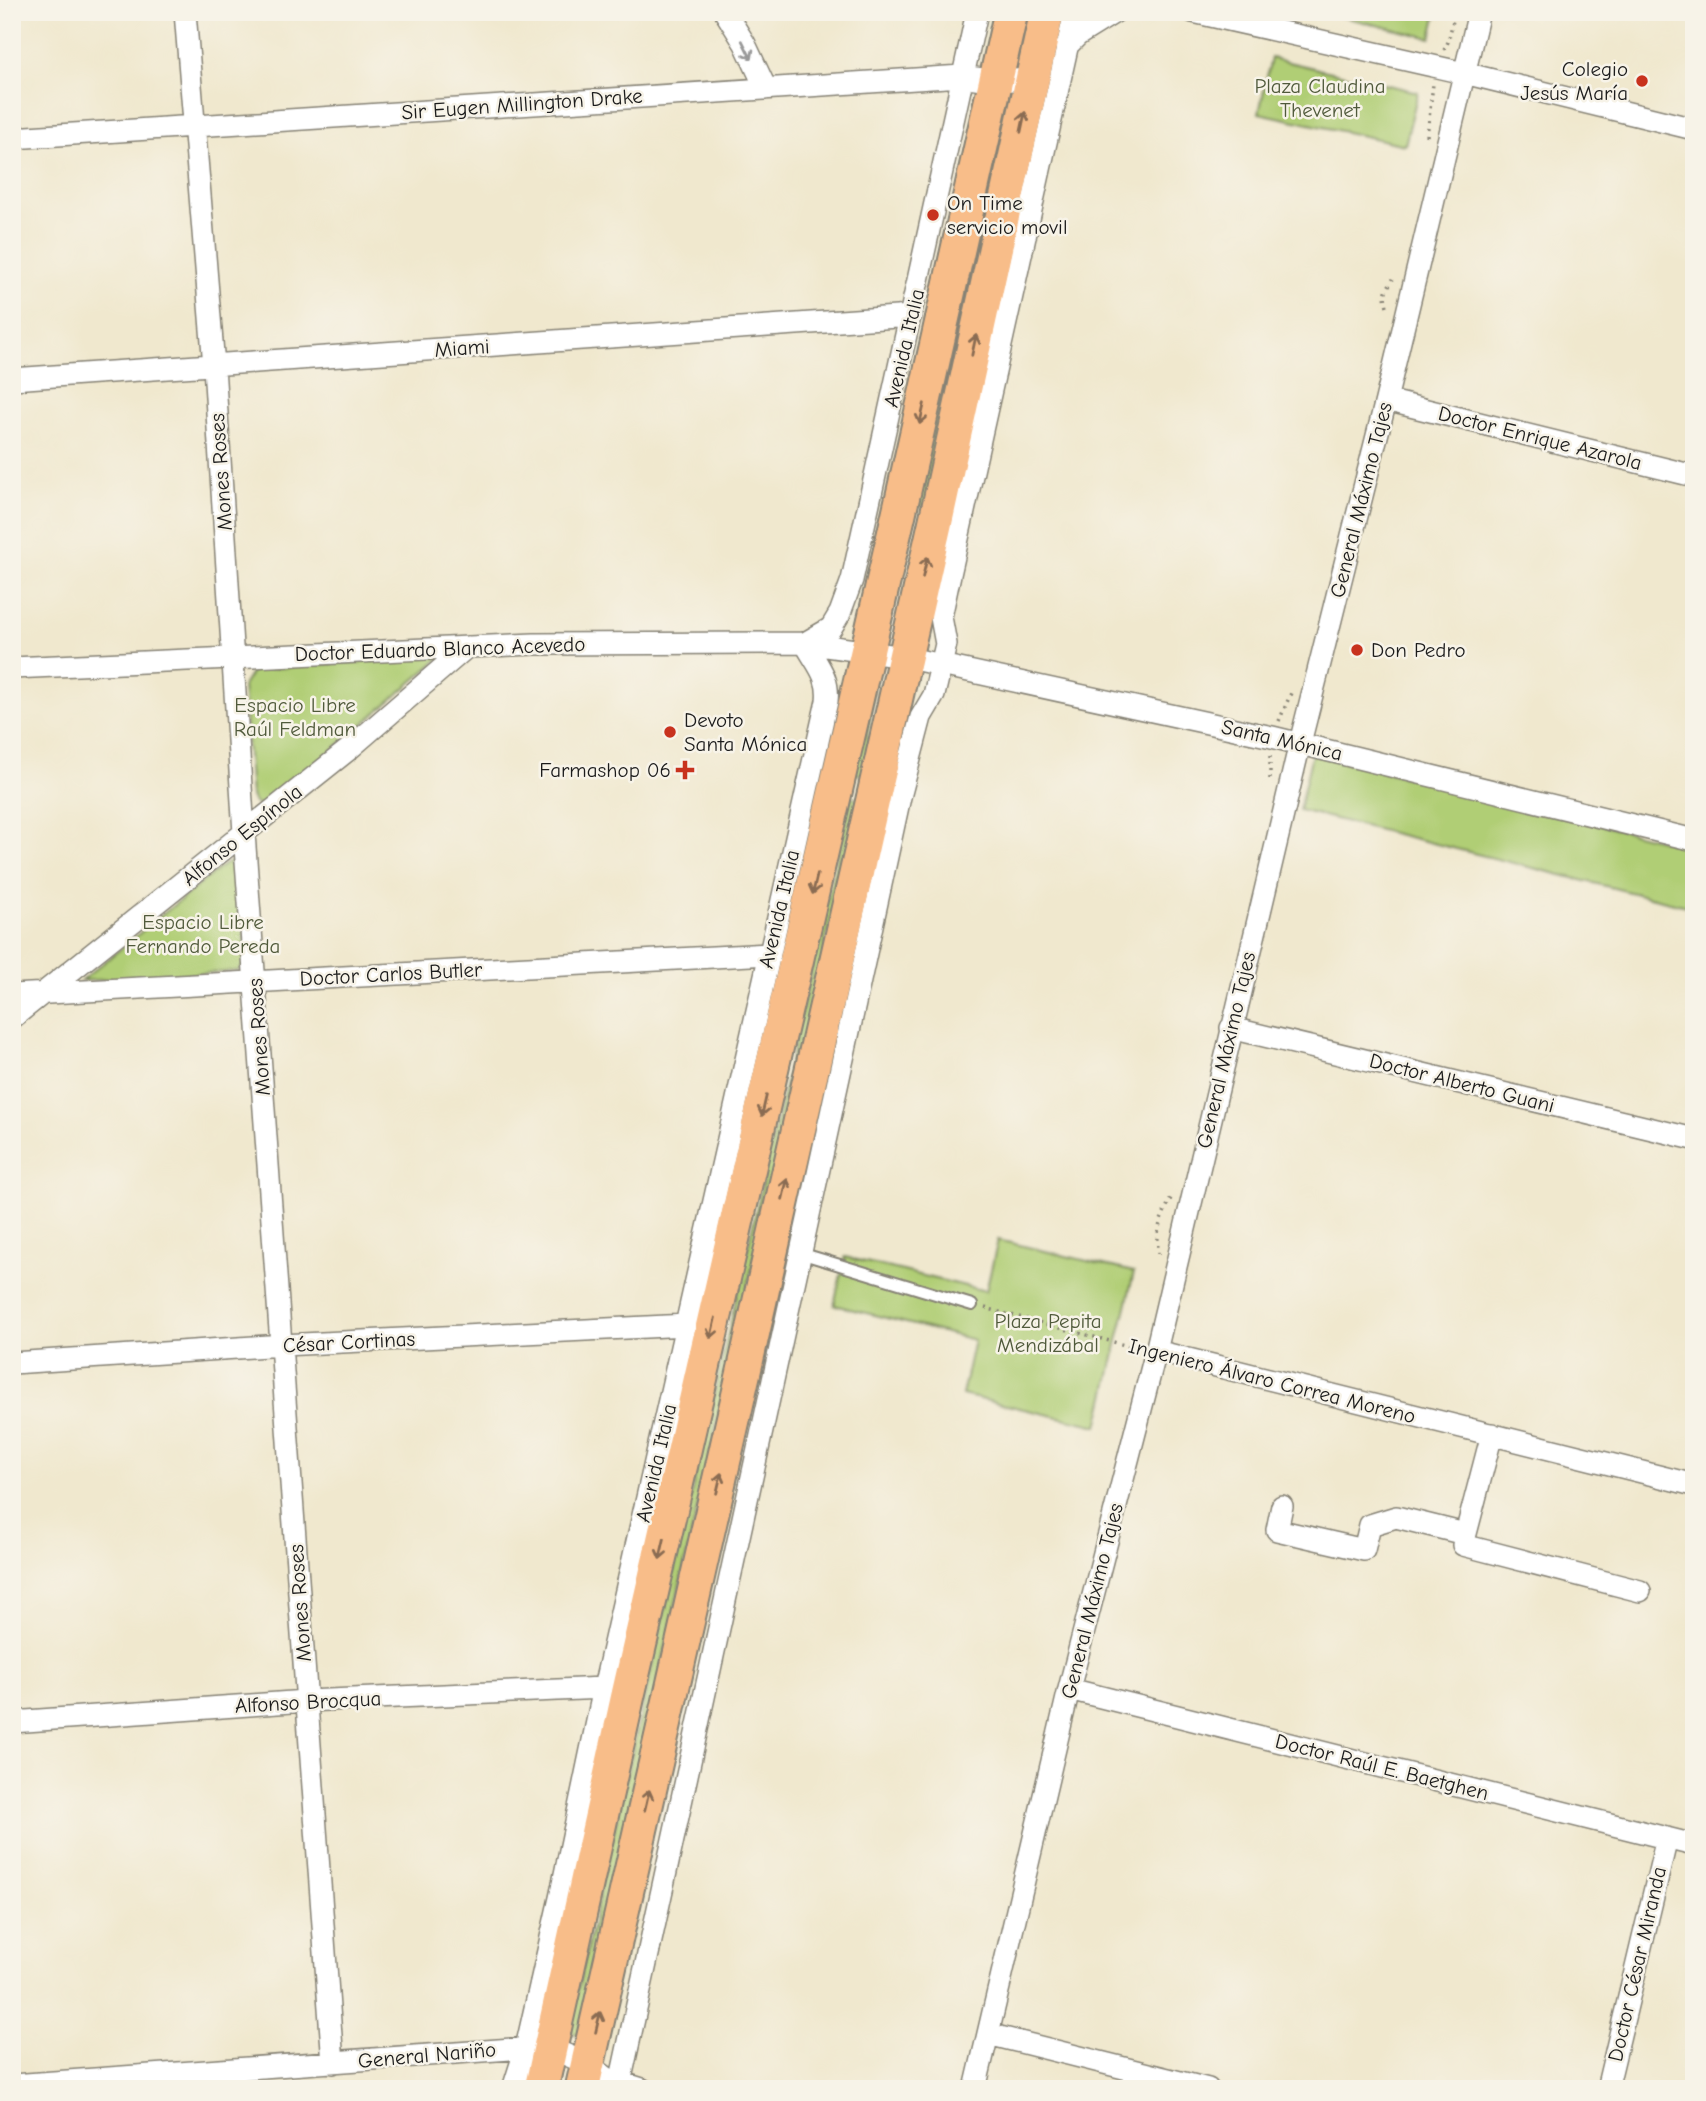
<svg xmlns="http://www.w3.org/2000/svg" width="1706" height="2101" viewBox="0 0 1706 2101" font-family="'Comic Neue',sans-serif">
<rect width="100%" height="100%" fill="#f7f3e8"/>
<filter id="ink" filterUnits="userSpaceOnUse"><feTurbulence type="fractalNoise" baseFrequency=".0143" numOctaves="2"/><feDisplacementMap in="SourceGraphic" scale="14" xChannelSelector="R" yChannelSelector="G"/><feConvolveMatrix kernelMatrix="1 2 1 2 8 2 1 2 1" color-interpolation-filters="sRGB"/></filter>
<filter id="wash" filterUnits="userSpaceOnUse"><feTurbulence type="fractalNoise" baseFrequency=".00686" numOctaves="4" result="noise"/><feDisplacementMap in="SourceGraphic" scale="28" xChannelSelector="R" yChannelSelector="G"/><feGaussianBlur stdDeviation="1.57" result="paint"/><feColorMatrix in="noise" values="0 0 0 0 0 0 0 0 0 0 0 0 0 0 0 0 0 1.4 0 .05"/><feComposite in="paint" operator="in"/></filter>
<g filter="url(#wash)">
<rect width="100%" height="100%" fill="#f0e8ce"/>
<path fill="#b0ce75" stroke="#667548" stroke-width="2" d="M 1322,12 L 1437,12 L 1431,38 Z
M 1271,58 L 1418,92 L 1405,145 L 1259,113 Z
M 1006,109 L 1011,110 L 927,505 L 920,506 L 916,503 L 1004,111 Z
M 429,656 L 440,658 L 265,808 L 254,803 L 251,796 L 243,686 L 253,670 Z
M 876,683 L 868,733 L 866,773 L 858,775 L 855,772 Z
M 1312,754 L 1694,848 L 1694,908 L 1299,810 Z
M 851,797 L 858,799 L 578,2035 L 572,2033 L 569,2027 L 571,2019 Z
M 234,862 L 239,864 L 246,963 L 238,971 L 81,981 L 217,870 L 227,863 Z
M 998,1240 L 1134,1272 L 1098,1426 L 962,1395 L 974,1340 L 834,1305 L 845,1257 L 986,1291 Z"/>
</g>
<g filter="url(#ink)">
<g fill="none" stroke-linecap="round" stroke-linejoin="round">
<defs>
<path id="service" d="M 800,1253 L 972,1305"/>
<path id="minor" d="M 185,12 L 214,366 L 244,833 L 333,2063
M 725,12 L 745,44 L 766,89
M 1193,12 L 1464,73 L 1694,129
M 1066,47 L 1078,35 L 1115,12
M 12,138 L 962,76 L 996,81 L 1032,79 L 1040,71
M 12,379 L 911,316
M 1386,400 L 1694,476
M 805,643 L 831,628 L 840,613 L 852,580 L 977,12
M 12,668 L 534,644 L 805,643 L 904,657 L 1272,737 L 1694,840
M 12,995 L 769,954
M 12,1018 L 348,750 L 467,647
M 1231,1028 L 1694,1139
M 1156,1351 L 1694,1485
M 12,1363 L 282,1345 L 687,1325
M 1492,1434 L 1463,1545 L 1640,1591
M 1282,1506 L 1277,1530 L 1364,1550 L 1370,1525 L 1396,1517 L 1465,1534
M 1069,1689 L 1694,1845
M 12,1722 L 306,1701 L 604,1688
M 988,2034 L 1208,2089
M 620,2083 L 900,797 L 921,717 L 934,695 L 946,644 L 941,617 L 949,579 L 1075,12
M 12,2085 L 526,2048 L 562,2053 L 588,2064 L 607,2078 L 642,2089
M 513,2089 L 526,2048 L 560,1898 L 604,1688 L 827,701 C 830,676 816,664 805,643
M 975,2089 L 1069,1689 L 1156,1351 L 1300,743 L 1386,400 L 1479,12
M 1607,2089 L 1667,1838"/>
<path id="primary" d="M 541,2089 L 628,1695 L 899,513 L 1011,12
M 582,2089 L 936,520 L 1047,12"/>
</defs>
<use href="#service" stroke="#868275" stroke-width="14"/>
<use href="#minor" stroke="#868275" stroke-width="24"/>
<use href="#primary" stroke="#868275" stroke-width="37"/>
<path stroke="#868275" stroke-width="3.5" stroke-dasharray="2 5" stroke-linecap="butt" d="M 1444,50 L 1448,42 L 1455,12
M 1427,136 L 1433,84
M 1387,306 C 1383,292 1386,291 1393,279
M 1279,721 L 1291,693
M 1270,779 L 1270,755
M 1158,1254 C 1157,1226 1159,1223 1171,1198
M 985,1308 L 1136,1348"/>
<use href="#service" stroke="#fff" stroke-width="10"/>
<use href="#minor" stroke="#fff" stroke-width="21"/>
<use href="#primary" stroke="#f8bd89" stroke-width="33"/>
</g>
<defs><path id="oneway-shaft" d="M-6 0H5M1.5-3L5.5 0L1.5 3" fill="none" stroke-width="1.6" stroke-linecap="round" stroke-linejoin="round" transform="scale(1.75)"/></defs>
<use stroke="#999" href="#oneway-shaft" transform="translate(747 50) rotate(63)"/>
<g stroke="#8a6c52">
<use href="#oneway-shaft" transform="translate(1023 122) rotate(-78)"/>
<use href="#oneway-shaft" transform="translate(974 345) rotate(-78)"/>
<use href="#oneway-shaft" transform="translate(922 414) rotate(103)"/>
<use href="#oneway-shaft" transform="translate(925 567) rotate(-77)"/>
<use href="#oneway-shaft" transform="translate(815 884) rotate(103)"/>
<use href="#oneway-shaft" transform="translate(764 1106) rotate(103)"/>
<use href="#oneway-shaft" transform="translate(785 1189) rotate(-77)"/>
<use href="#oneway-shaft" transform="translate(713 1328) rotate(103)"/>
<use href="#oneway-shaft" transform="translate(719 1483) rotate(-77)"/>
<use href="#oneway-shaft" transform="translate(662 1549) rotate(103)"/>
<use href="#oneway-shaft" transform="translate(647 1800) rotate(-77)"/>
<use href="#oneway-shaft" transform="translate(598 2022) rotate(-77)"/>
</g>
</g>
<g fill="#c8321e" stroke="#f7f3e8" stroke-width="2.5">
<circle cx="1642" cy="81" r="7"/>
<circle cx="933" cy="215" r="7"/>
<circle cx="1357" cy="650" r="7"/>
<circle cx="670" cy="732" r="7"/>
<path d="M681.5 759.5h7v7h7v7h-7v7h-7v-7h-7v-7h7z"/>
</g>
<g text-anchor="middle" stroke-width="5" stroke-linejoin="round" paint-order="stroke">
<g font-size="21" fill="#1c1c1c" stroke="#f7f3e8" text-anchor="start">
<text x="1628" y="76" text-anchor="end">Colegio<tspan x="1628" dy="24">Jesús María</tspan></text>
<text x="947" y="210">On Time<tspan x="947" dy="24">servicio movil</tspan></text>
<text x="1371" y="657">Don Pedro</text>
<text x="684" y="727">Devoto<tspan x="684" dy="24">Santa Mónica</tspan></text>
<text x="671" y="777" text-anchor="end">Farmashop 06</text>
</g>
<g font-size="21" fill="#505a3b" stroke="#f7f3e8">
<text x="1320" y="93">Plaza Claudina<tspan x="1320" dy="24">Thevenet</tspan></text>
<text x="295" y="712">Espacio Libre<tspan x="295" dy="24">Raúl Feldman</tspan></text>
<text x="203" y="929">Espacio Libre<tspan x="203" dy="24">Fernando Pereda</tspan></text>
<text x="1048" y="1328">Plaza Pepita<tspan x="1048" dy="24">Mendizábal</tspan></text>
</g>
<g font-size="21" fill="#1c1c1c" stroke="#f7f3e8">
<text transform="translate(522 104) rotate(-4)" y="7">Sir Eugen Millington Drake</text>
<text transform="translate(462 348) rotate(-4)" y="7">Miami</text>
<text transform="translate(904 348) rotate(-77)" y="7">Avenida Italia</text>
<text transform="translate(1540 438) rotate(14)" y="7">Doctor Enrique Azarola</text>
<text transform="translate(221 472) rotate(-94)" y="7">Mones Roses</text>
<text transform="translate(1361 500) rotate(-76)" y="7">General Máximo Tajes</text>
<text transform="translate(440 649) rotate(-2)" y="7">Doctor Eduardo Blanco Acevedo</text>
<text transform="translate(1282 740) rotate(13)" y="7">Santa Mónica</text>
<text transform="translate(242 835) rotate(-39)" y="7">Alfonso Espínola</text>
<text transform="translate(779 909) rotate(-77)" y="7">Avenida Italia</text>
<text transform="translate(391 974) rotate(-3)" y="7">Doctor Carlos Butler</text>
<text transform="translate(259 1037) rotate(-94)" y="7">Mones Roses</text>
<text transform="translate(1226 1050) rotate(-77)" y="7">General Máximo Tajes</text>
<text transform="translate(1462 1083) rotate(14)" y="7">Doctor Alberto Guani</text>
<text transform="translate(349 1342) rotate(-3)" y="7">César Cortinas</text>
<text transform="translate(1272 1381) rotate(14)" y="7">Ingeniero Álvaro Correa Moreno</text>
<text transform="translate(656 1463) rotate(-77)" y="7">Avenida Italia</text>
<text transform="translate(1092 1601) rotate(-76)" y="7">General Máximo Tajes</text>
<text transform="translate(300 1603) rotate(-94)" y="7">Mones Roses</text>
<text transform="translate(308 1702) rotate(-3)" y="7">Alfonso Brocqua</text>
<text transform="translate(1382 1767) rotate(14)" y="7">Doctor Raúl E. Baetghen</text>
<text transform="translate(1637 1964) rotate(-77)" y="7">Doctor César Miranda</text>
<text transform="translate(427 2055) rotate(-5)" y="7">General Nariño</text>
</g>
</g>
<rect width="1706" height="2101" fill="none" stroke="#f7f3e8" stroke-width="42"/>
</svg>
